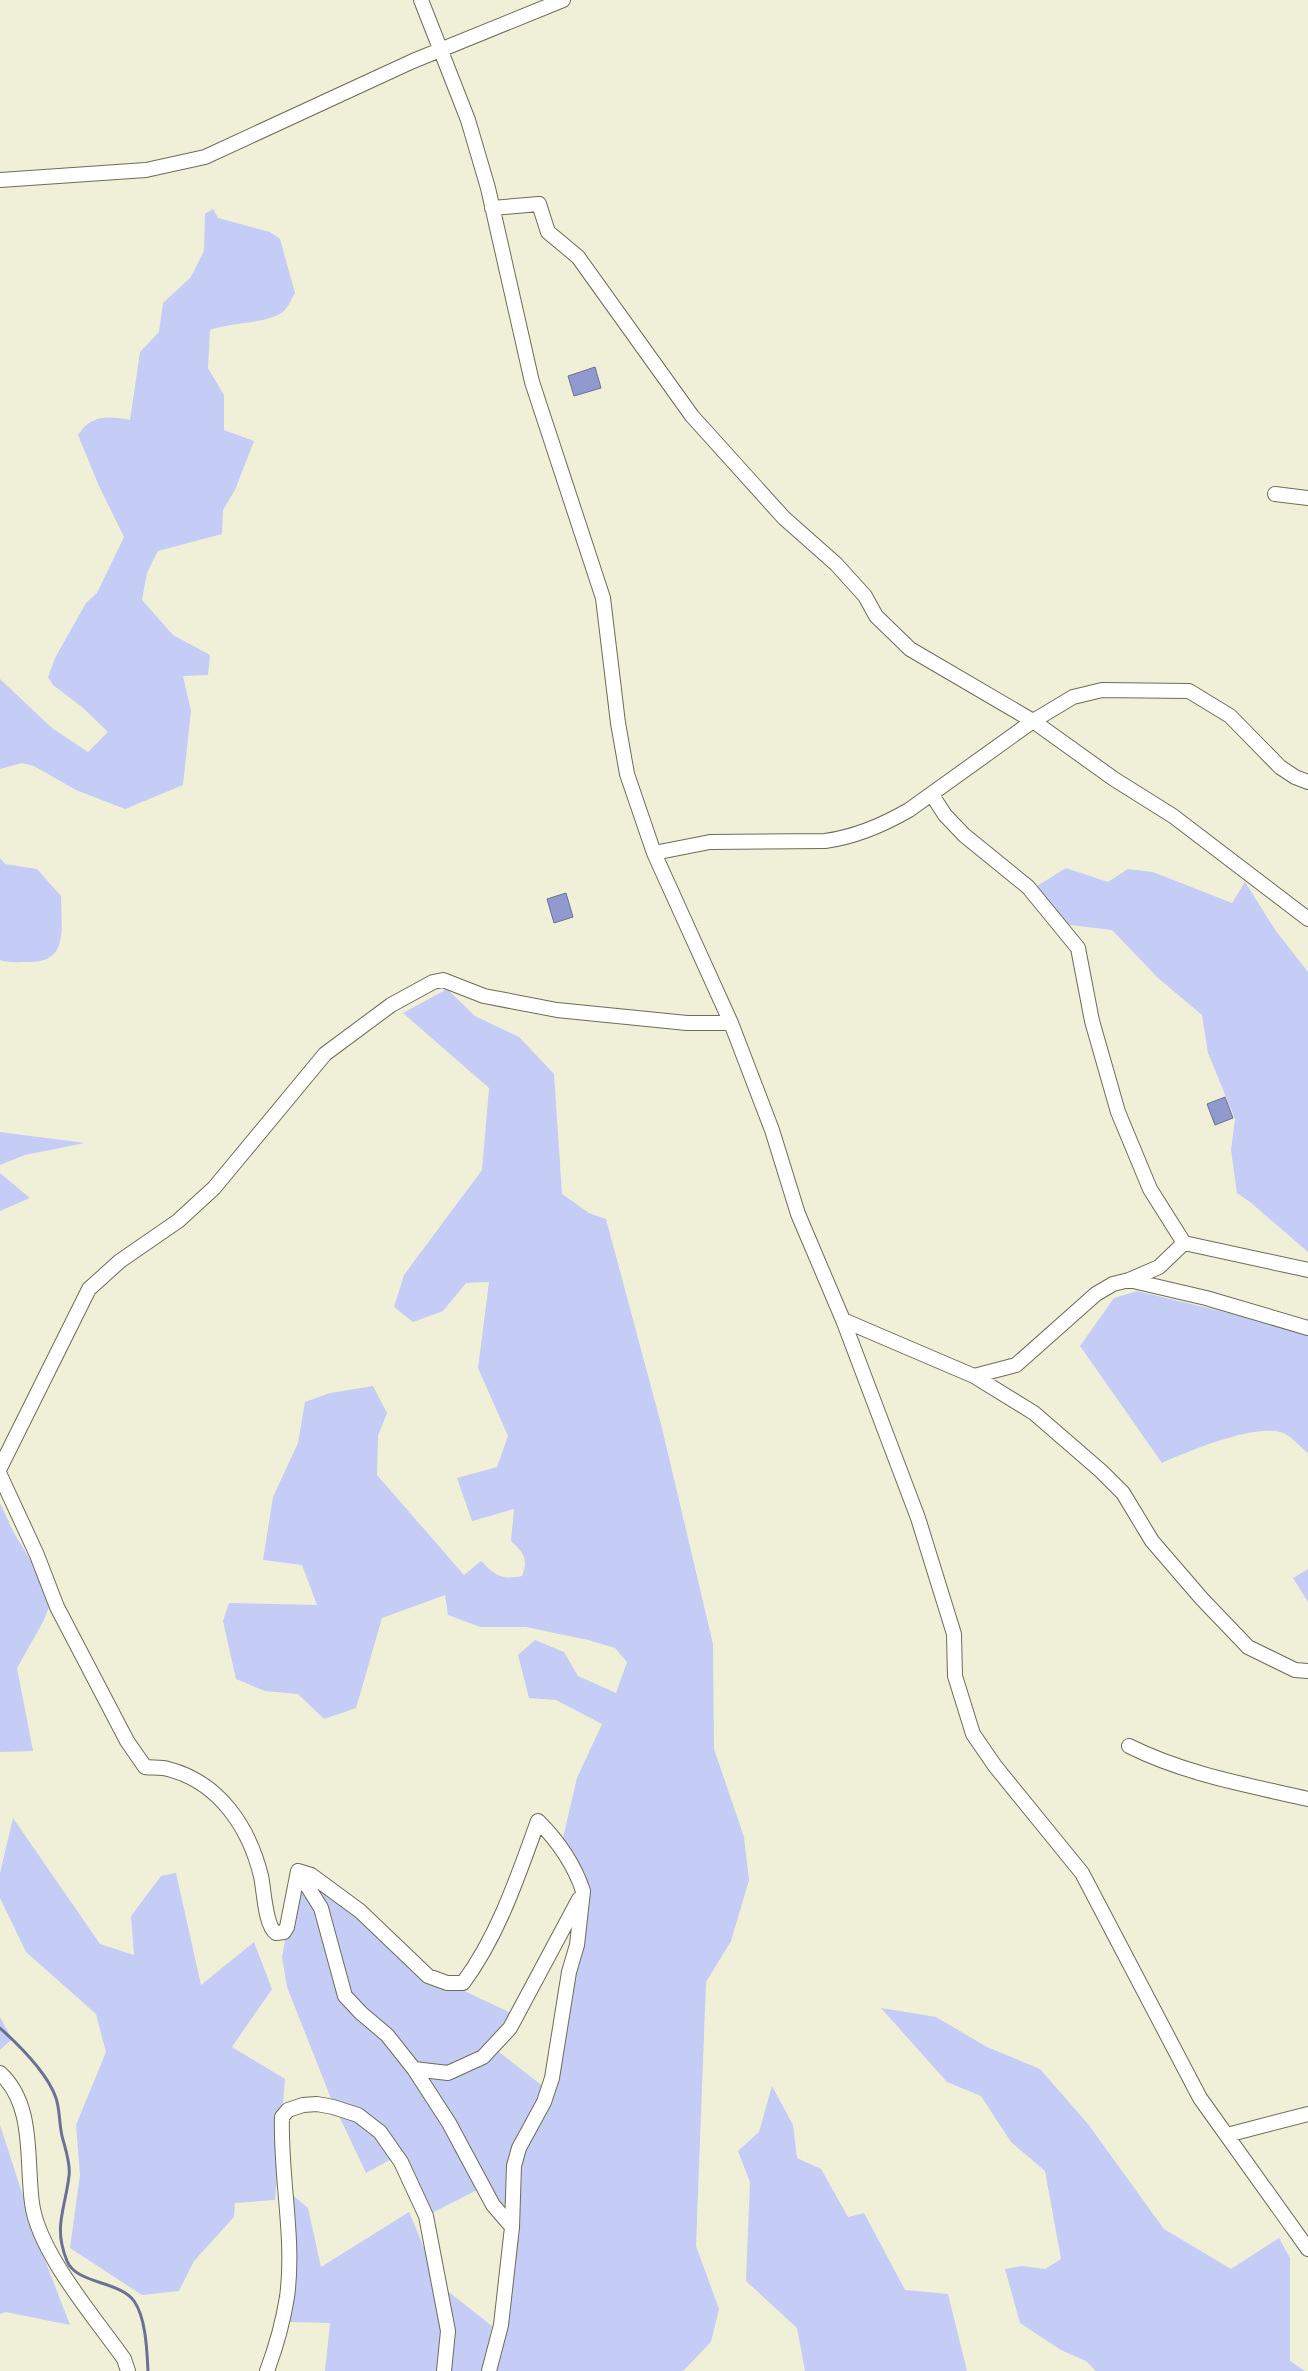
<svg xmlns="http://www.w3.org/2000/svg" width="1308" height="2371" viewBox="0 0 1308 2371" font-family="'PT Sans Narrow',sans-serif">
<rect width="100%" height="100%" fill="#f0f0d9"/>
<path fill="#c5ccf5" d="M 213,209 L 218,218 L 270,232 L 280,239 L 295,293 C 292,298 289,305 285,310 C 272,324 229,322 210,330 L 208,368 L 224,395 L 224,430 L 254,441 L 235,490 L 223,510 L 222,534 L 158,551 L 147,573 L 142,600 L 173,635 L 210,655 L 208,675 L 183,676 L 191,711 L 183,785 L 125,809 L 76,790 L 34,766 L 22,763 L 0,769 L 0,679 L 52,728 L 88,752 L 108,732 L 82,707 L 53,685 L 48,677 L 55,658 L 86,603 L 97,593 L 124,537 L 99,486 L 78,435 C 91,414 109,416 130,420 L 140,352 L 159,332 L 163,303 L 191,277 L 204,251 L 205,214 Z
M 0,858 L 5,864 L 37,869 L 61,896 C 61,927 70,964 27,962 C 18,962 7,963 0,960 Z
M 1066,868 L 1108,882 L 1128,869 L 1153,872 L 1232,903 L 1245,882 L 1276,931 L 1308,972 L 1308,1252 L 1250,1202 L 1237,1193 L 1231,1150 L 1235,1119 L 1208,1053 L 1202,1015 L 1158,978 L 1112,930 L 1062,924 L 1026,893 Z
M 447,989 L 475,1016 L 519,1037 L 554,1074 L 562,1194 L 589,1213 L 606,1219 L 661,1424 L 713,1644 L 714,1749 L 744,1837 L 749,1880 L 731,1941 L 706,1982 L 696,2246 L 719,2309 L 711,2342 L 683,2371 L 492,2371 L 513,2197 L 542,2094 L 505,2219 L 485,2186 L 432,2213 L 397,2156 L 366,2173 L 332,2101 L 287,1987 L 282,1957 L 298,1871 L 304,1873 L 431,1983 L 460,1989 L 513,2014 L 486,2042 L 544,2087 L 581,1904 L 561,1846 L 577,1778 L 602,1724 L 556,1700 L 529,1698 L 518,1655 L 535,1640 L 564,1652 L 578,1676 L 616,1693 L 627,1662 L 615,1648 L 588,1640 L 526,1627 L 480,1627 L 448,1615 L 445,1595 L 382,1618 L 356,1708 L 324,1719 L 298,1694 L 265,1691 L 236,1679 L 223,1621 L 229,1603 L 317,1605 L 302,1565 L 263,1560 L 273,1497 L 298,1443 L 305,1402 L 330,1393 L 373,1386 L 387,1413 L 378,1436 L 377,1475 L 464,1575 L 481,1561 C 496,1576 501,1580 522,1576 C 529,1559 523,1552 511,1541 L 514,1509 L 472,1521 L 457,1478 L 497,1467 L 508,1436 L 478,1368 L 489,1282 L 466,1283 L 443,1311 L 413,1322 L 394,1307 L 404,1275 L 482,1170 L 489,1088 L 403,1013 Z
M 0,1132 L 85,1143 L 25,1155 L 0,1165 Z
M 0,1173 L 30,1198 L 0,1211 Z
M 1137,1291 L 1304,1331 L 1308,1317 L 1308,1453 C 1300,1447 1290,1434 1280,1432 C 1251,1425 1189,1451 1162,1463 L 1080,1346 L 1114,1298 Z
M 0,1503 L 14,1533 L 53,1597 L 43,1622 L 17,1668 L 33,1751 L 0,1752 Z
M 1308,1569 L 1308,1602 L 1293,1578 Z
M 13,1818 L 100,1944 L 134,1955 L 131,1916 L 161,1876 L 176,1873 L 201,1985 L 254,1942 L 272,1989 L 232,2047 L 285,2079 L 275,2200 L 235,2203 L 234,2217 L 194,2261 L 179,2291 L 142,2295 L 70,2248 L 80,2175 L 76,2125 L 106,2052 L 96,2014 L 26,1952 L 0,1898 L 0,1873 Z
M 881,2008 L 936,2017 L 987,2047 L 1040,2069 L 1088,2124 L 1164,2229 L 1231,2269 L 1279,2238 L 1290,2258 L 1290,2361 L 1305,2371 L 1096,2371 L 1086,2361 L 1061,2350 L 1020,2323 L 1005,2269 L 1022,2266 L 1045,2269 L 1061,2259 L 1045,2171 L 1011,2142 L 981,2096 L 947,2082 Z
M 0,2017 L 12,2039 L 0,2050 Z
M 772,2086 L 793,2125 L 797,2158 L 821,2169 L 848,2217 L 864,2213 L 905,2290 L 948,2294 L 967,2371 L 805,2371 L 797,2328 L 746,2281 L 750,2182 L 738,2151 L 759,2132 Z
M 0,2125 L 38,2242 L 70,2325 L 6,2312 L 0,2314 Z
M 289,2192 L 308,2208 L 321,2267 L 409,2212 L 440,2285 L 492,2326 L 483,2371 L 325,2371 L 330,2323 L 290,2322 L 295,2285 Z"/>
<path fill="#9199cf" stroke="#6b7094" d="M 595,367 L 601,388 L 574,396 L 568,376 Z
M 566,893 L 573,917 L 554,923 L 547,899 Z
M 1225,1097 L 1233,1118 L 1215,1125 L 1207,1104 Z"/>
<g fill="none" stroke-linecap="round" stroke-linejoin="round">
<path stroke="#6b7094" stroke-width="3" d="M 0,2028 C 20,2046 47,2072 56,2098 C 60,2110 59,2123 62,2136 C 65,2148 71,2164 69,2176 C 65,2210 53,2227 67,2261 C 76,2284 120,2281 134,2301 C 146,2318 147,2351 148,2371"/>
<defs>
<path id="minor" d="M 421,0 L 468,120 L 488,188 L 532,382 L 603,598 L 618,723 L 627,774 L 654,853 L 731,1023 L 772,1130 L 798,1214 L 843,1320 L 918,1518 L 954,1634 L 955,1676 L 973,1734 L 995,1766 L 1082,1873 L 1200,2098 L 1308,2249
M 0,180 L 146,170 L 205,157 L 413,61 L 563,0
M 492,208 L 539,204 L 548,232 L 578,257 L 692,416 L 784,518 L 836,564 L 865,596 L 876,616 L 910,649 L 1033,721 L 1114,779 L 1173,816 L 1308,919
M 1275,494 L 1308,498
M 932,795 L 945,815 L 964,835 L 1028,887 L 1078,948 L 1092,1021 L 1118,1112 L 1150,1189 L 1184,1243 L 1308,1270
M 654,853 L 710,842 L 825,841 C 855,837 883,825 909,810 L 1033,721 L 1073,697 L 1102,690 L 1189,691 L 1230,716 L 1280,767 L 1295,777 L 1308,782
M 1129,1280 L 1206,1298 L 1308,1328
M 843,1320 L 974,1376 L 1034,1413 L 1101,1471 L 1123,1493 L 1152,1541 L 1202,1599 L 1248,1647 L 1295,1670 L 1308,1671
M 974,1376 L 1016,1365 L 1096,1294 L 1113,1284 L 1129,1280 L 1159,1267 L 1184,1243
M 0,1468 L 89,1289 L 120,1261 L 178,1221 L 214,1188 L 325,1054 L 391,1005 L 433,982 L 443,980 L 484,996 L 557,1010 L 687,1023 L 731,1023
M 0,1475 L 37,1555 L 57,1607 L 127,1741 L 145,1767 C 152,1768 161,1767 168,1769 C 219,1782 249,1827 261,1876 C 264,1889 265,1926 276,1933 L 284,1932 L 287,1927 L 298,1871
M 1129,1746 C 1185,1774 1247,1785 1308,1799
M 298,1871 L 311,1875 L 360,1911 L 428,1976 L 447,1983 L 463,1983 C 498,1936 518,1876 538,1821 C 558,1841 574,1864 583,1891 L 577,1945 L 569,1972 L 552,2078 L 544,2102 L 519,2148 L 514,2166 L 512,2227 L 501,2325 L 489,2371
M 298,1871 L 321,1908 L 345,1996 L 361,2013 L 387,2035 L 414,2069 L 449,2123 L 493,2205 L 512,2227
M 414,2069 L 448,2073 L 483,2057 L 510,2028 L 579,1899
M 0,2073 C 35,2105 26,2160 32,2203 C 38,2252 95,2318 124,2359 L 128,2371
M 1227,2135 L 1308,2114
M 267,2371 C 276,2347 283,2322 287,2297 C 295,2238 280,2177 282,2117 L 288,2110 L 303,2105 L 317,2104 L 333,2107 L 358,2115 L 380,2132 L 401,2162 L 426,2216 L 448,2331 L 444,2371"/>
</defs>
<use href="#minor" stroke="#6d6c59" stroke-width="16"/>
<use href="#minor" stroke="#fff" stroke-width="14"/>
</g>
</svg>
